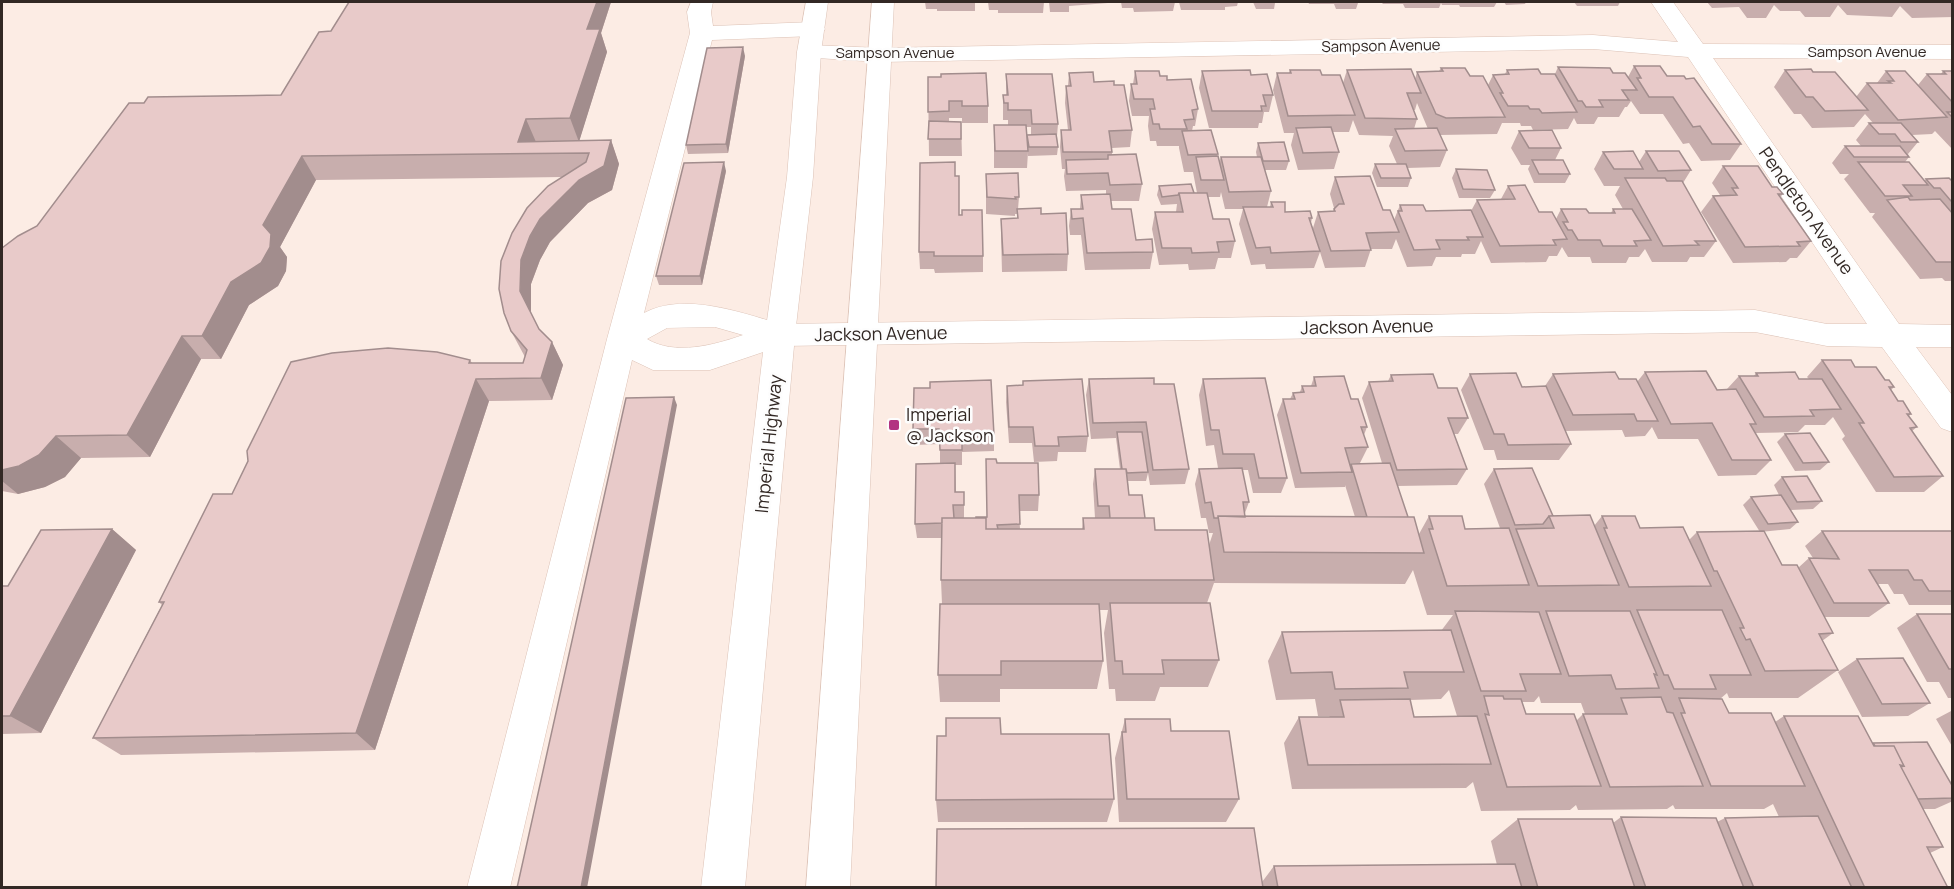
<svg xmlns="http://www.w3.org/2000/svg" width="1954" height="889" viewBox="0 0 1954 889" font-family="Manrope,sans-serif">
<rect width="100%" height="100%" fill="#fcece4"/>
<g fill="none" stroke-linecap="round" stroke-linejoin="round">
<defs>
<path id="minor" d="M 691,2 L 713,2 L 711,12 L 713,26 L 813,22 L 821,24 L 825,29 L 821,34 L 813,36 L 712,40 L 644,313 C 683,292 740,312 780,324 L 1755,310 L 1827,324 L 1867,324 L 1688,57 L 1593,49 L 880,62 L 801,57 L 797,52 L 801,47 L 809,45 L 880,48 L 1593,35 L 1678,42 L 1651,2 L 1673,2 L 1703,44 L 1952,45 L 1952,59 L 1713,58 L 1899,324 L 1952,325 L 1952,347 L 1916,347 L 1952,395 L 1952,432 L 1941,428 L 1882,347 L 1827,346 L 1755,332 L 781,346 L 710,370 L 653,370 L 632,360 L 510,888 L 467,888 L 607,339 L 690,33 L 687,12 ZM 715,327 L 743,335 C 714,345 675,356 647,339 L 667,328 Z"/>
<path id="major" d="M 806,2 L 828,2 L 821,52 L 813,177 L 795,335 L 745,888 L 701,888 L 765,335 L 787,177 L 797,52 Z
M 872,2 L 894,2 L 850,888 L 806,888 Z"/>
</defs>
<use href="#minor" stroke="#dcc2b6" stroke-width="1"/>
<use href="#major" stroke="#dcc2b6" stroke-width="1"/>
<use href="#minor" fill="#fff" fill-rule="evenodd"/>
<use href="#major" fill="#fff" fill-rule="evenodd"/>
</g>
<path fill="#c8aead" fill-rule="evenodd" d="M 611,2 L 601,33 L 607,52 L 579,141 L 611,140 L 619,164 L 612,190 L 588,203 L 550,242 L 540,260 L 531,284 L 531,314 L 539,329 L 552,342 L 563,365 L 552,400 L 489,401 L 375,750 L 121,755 L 93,738 L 162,605 L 159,602 L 232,494 L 470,360 L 472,363 L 523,363 L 525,357 L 511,331 L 562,177 L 316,180 L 280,247 L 287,257 L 286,271 L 278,286 L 249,305 L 221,359 L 201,359 L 150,457 L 81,458 L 65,477 L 45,487 L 18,494 L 2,491 L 2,248 L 37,226 L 144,103 L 281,95 Z
M 925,2 L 975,2 L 975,11 L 937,11 L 937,9 L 926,9 Z
M 988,2 L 1044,2 L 1043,13 L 998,13 L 998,10 L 989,10 Z
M 1049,2 L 1108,2 L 1108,3 L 1069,6 L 1069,12 L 1050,12 Z
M 1121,2 L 1175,2 L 1173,11 L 1134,12 L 1133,8 L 1122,8 Z
M 1179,2 L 1238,2 L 1237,6 L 1225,7 L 1225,10 L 1181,10 Z
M 1253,2 L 1299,2 L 1299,3 L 1275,3 L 1274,9 L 1256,9 Z
M 1308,2 L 1367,2 L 1367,3 L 1358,3 L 1356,9 L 1336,9 L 1334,4 L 1309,4 Z
M 1381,2 L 1497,2 L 1494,7 L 1460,7 L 1459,5 L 1442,5 L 1441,3 L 1439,8 L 1405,8 L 1403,4 L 1383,4 Z
M 1504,2 L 1526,2 L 1525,4 L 1506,5 Z
M 1574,2 L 1620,2 L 1618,6 L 1577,6 Z
M 1707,2 L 1953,2 L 1953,17 L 1912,18 L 1900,6 L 1892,17 L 1847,15 L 1838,5 L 1830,17 L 1805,17 L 1800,11 L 1780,11 L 1774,5 L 1766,18 L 1747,18 L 1739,7 L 1712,8 Z
M 745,56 L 728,153 L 688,154 L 686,145 Z
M 1634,66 L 1667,76 L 1741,144 L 1730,160 L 1701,161 L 1689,143 L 1683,144 L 1663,114 L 1640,114 L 1631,101 L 1627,107 L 1625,107 L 1619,117 L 1598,117 L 1594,124 L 1577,124 L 1574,118 L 1568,129 L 1533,130 L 1531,126 L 1521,126 L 1520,123 L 1502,123 L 1497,134 L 1440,135 L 1447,150 L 1440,167 L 1407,168 L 1411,178 L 1408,187 L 1377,187 L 1372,173 L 1375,164 L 1397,164 L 1389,146 L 1393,136 L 1359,135 L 1353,120 L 1349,132 L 1333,132 L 1339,152 L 1334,169 L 1298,170 L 1291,145 L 1294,133 L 1284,133 L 1273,90 L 1277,73 L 1289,73 L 1290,70 L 1322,75 L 1343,83 L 1347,70 L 1415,79 L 1417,72 L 1439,71 L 1441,68 L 1470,76 L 1488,85 L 1493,75 L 1505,74 L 1507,70 L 1541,74 L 1555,74 L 1558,67 L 1613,73 L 1628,77 ZM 1417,103 L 1428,129 L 1414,129 L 1417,119 L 1413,110 L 1415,110 Z
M 1785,70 L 1813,72 L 1856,97 L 1867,83 L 1877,83 L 1886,71 L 1918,85 L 1927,74 L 1941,74 L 1943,71 L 1953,71 L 1953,150 L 1935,131 L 1932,134 L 1912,135 L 1918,142 L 1908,154 L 1909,157 L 1905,162 L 1924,181 L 1926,179 L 1953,182 L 1953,281 L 1945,281 L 1942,278 L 1920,279 L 1872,217 L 1875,213 L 1870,213 L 1844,179 L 1849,174 L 1840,174 L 1832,163 L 1845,146 L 1861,146 L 1856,140 L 1869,123 L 1873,123 L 1865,114 L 1854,127 L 1812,128 L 1801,114 L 1794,114 L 1774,87 Z
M 1135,71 L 1160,76 L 1167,80 L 1198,109 L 1195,126 L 1193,126 L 1192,131 L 1218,154 L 1217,156 L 1219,162 L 1221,157 L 1257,157 L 1256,152 L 1258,143 L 1289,161 L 1286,170 L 1265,170 L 1271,191 L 1267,207 L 1270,207 L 1271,202 L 1285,212 L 1312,218 L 1311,223 L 1313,228 L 1318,212 L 1333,211 L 1334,208 L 1330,194 L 1335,177 L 1383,210 L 1394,220 L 1400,205 L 1426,211 L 1471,211 L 1477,200 L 1501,199 L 1508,186 L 1539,212 L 1556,219 L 1561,209 L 1589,213 L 1611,213 L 1613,209 L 1623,209 L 1615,195 L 1620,186 L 1604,186 L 1594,169 L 1603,152 L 1639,162 L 1646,151 L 1691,170 L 1683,183 L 1716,241 L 1704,257 L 1690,257 L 1687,262 L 1652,262 L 1645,249 L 1639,257 L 1629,257 L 1626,263 L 1592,263 L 1590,257 L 1568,257 L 1562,247 L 1557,256 L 1549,256 L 1546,262 L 1491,263 L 1481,241 L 1475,254 L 1462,254 L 1461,257 L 1436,257 L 1432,266 L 1407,267 L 1396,239 L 1392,249 L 1371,249 L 1365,267 L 1325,268 L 1320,252 L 1314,268 L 1266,269 L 1265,264 L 1251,265 L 1239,224 L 1243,209 L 1225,209 L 1221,192 L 1220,197 L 1208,197 L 1213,219 L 1235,241 L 1231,258 L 1218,258 L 1215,269 L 1189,270 L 1188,264 L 1159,265 L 1152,229 L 1155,212 L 1176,212 L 1177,204 L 1161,205 L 1157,195 L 1159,186 L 1197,193 L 1193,172 L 1184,172 L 1179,148 L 1179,146 L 1157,146 L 1156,141 L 1150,141 L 1148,126 L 1149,116 L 1132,116 L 1129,101 L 1131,84 L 1133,84 Z
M 1202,71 L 1251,75 L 1273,95 L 1269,112 L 1264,112 L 1262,123 L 1259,123 L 1258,128 L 1209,128 L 1199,88 Z
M 1069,73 L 1094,82 L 1114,85 L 1132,130 L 1130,147 L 1112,148 L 1112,155 L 1142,184 L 1139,201 L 1111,201 L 1112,209 L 1136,240 L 1153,252 L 1150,269 L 1085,270 L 1081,235 L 1070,235 L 1069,226 L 1071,209 L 1080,209 L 1081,195 L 1106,194 L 1106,190 L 1066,191 L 1064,176 L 1065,169 L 1062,169 L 1060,147 L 1061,130 L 1068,130 L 1065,103 L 1066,86 L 1068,86 Z
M 1006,74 L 1058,124 L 1057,136 L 1058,147 L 1057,155 L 1028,156 L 1028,152 L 1027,168 L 994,168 L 994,125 L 1008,125 L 1008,120 L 1003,120 L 1003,95 L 1006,95 ZM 1026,127 L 1031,127 L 1031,135 L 1027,135 Z
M 928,77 L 988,106 L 988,123 L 962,123 L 962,118 L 949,118 L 949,121 L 961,122 L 962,156 L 929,156 Z
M 1519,131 L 1561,148 L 1555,160 L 1570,174 L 1565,183 L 1534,183 L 1528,169 L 1530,165 L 1521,165 L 1511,148 Z
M 1723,166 L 1772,187 L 1783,194 L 1780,197 L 1811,241 L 1797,258 L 1790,258 L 1786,262 L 1733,263 L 1701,212 L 1713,196 L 1720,195 L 1712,183 Z
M 1456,169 L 1495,190 L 1490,198 L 1459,198 L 1452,178 Z
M 726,171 L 702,285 L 659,285 L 656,276 Z
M 986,174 L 1019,197 L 1018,209 L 1041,214 L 1068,254 L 1067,271 L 1002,272 L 1001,236 L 1001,219 L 1017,218 L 1017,214 L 1015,214 L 1015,216 L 986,214 Z
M 955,176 L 959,215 L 983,256 L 983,272 L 935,273 L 934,269 L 920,269 L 919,252 Z
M 1822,360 L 1855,367 L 1885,380 L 1894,387 L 1891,390 L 1898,401 L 1911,414 L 1909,416 L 1917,427 L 1912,431 L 1943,476 L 1924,492 L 1876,492 L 1842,439 L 1845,436 L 1833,417 L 1825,425 L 1805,425 L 1798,432 L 1755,433 L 1771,460 L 1756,475 L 1718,476 L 1698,439 L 1658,439 L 1652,427 L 1645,436 L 1625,437 L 1622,430 L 1565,431 L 1571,444 L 1559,460 L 1497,460 L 1494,450 L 1484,450 L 1461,390 L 1470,374 L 1522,387 L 1545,386 L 1553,374 L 1637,382 L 1645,372 L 1717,390 L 1727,389 L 1739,376 L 1754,376 L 1756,373 L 1799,379 L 1809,379 L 1807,377 Z
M 1391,375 L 1438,388 L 1468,418 L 1458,434 L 1454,434 L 1467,469 L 1457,485 L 1397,486 L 1408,517 L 1419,534 L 1429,516 L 1465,529 L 1500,528 L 1484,484 L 1494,469 L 1553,516 L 1594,526 L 1602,516 L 1640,528 L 1689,540 L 1697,532 L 1760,532 L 1743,505 L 1751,497 L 1779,495 L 1774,485 L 1782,477 L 1822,501 L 1813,509 L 1791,510 L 1798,522 L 1790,529 L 1760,532 L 1782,565 L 1798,568 L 1809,558 L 1813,558 L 1805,546 L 1822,531 L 1953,531 L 1953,605 L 1909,605 L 1903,594 L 1894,594 L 1888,584 L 1878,584 L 1889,603 L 1869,617 L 1824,617 L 1833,633 L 1822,641 L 1838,670 L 1798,698 L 1729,698 L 1727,693 L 1720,699 L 1729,713 L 1775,722 L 1784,716 L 1873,743 L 1953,787 L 1953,801 L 1935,809 L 1923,809 L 1943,847 L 1930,853 L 1948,888 L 936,888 L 1262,882 L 1274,866 L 1497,865 L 1491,841 L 1518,819 L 1613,823 L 1621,817 L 1717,822 L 1725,818 L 1779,817 L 1773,804 L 1764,809 L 1675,809 L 1673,805 L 1667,809 L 1578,810 L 1576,805 L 1570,810 L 1481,811 L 1473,782 L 1466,788 L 1292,789 L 1284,743 L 1299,717 L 1329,717 L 1330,716 L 1318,716 L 1315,699 L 1276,700 L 1268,661 L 1282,632 L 1441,631 L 1453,615 L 1427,615 L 1413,570 L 1405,584 L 1214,583 L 1207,603 L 1219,660 L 1208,687 L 1160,687 L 1155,701 L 1116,701 L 1115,689 L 1109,689 L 1104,633 L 1108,610 L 1099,610 L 1103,661 L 1097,689 L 1000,689 L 1000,702 L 940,702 L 938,675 L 942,604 L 941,580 L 942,538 L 917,538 L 915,524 L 940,464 L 940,444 L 914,445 L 913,429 L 914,388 L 994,435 L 994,451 L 962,452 L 962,465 L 955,465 L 956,492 L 964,505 L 964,518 L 976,518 L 987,517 L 997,463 L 1039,495 L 1038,511 L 1019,511 L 1020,529 L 1082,529 L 1083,518 L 1095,518 L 1093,484 L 1095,469 L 1120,469 L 1116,438 L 1091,439 L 1086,395 L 1089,379 L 1154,384 L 1189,469 L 1185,484 L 1150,485 L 1148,473 L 1146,481 L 1128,481 L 1129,495 L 1145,518 L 1155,530 L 1209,545 L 1213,533 L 1209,533 L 1206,518 L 1201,518 L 1195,484 L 1199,469 L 1218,468 L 1214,445 L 1206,446 L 1199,395 L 1203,379 L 1287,478 L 1281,493 L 1253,493 L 1248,470 L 1242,470 L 1249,502 L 1245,513 L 1245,517 L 1355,517 L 1345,485 L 1345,487 L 1295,488 L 1277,415 L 1283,399 L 1290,399 L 1293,393 L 1300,392 L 1302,386 L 1311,386 L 1314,377 L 1351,399 L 1367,427 L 1364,435 L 1368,447 L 1360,463 L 1349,463 L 1350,466 L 1351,464 L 1382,463 L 1362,398 L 1369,382 L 1388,381 ZM 1449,690 L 1457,716 L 1414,717 L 1410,700 L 1441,699 ZM 1539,696 L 1541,703 L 1581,703 L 1585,714 L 1583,714 L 1577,720 L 1526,714 L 1522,702 L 1534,702 Z
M 1007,386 L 1088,436 L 1086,452 L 1058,452 L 1057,461 L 1034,462 L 1032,443 L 1009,443 L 1006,402 Z
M 1785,434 L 1829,462 L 1820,470 L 1795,471 L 1777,442 Z
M 112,529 L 136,550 L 41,733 L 2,734 L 2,586 L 8,586 Z
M 1917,614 L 1953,614 L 1953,698 L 1948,698 L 1939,682 L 1927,682 L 1897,628 Z
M 1857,659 L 1930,703 L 1908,716 L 1862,717 L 1838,672 Z
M 1953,710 L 1953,748 L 1936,719 Z
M 1125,719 L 1171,731 L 1239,799 L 1226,822 L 1119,822 L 1115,758 Z
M 1001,734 L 1114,799 L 1107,822 L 938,822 L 936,800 L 946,736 Z"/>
<path fill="#a28d8d" d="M 597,2 L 611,2 L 601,33 L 607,52 L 579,142 L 570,118 L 587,29 Z
M 743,47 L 745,56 L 728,153 L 726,144 Z
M 526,119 L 536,142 L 518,142 Z
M 611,140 L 619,164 L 612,190 L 588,203 L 550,242 L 540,260 L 531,284 L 531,315 L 520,291 L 521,260 L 530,236 L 540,219 Z
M 302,156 L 316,180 L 280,247 L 287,257 L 286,271 L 278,286 L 249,305 L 221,359 L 202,336 L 231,282 Z
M 724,162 L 726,171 L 702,285 L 700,276 Z
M 182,336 L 201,359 L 150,457 L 127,435 Z
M 552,342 L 563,365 L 552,400 L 541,378 Z
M 476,379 L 489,401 L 375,750 L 356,733 Z
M 674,397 L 677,405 L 587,888 L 581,888 Z
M 56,436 L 81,458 L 65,477 L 45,487 L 18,494 L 2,481 L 2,470 Z
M 112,529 L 136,550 L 41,733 L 10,716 Z"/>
<path fill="#e8cac9" stroke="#a28d8d" stroke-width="1.5" d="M 349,2 L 597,2 L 587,29 L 600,29 L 570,118 L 526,119 L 518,142 L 611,140 L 604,166 L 579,180 L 540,219 L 530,236 L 521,260 L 520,291 L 539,329 L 552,342 L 541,378 L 476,379 L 356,733 L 93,738 L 164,602 L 159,602 L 213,494 L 232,494 L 248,461 L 247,451 L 291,362 L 332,353 L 388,348 L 437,352 L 470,360 L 469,363 L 523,363 L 527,350 L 511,331 L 504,313 L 499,289 L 501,261 L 512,233 L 527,208 L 548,186 L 586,162 L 589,153 L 302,156 L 263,225 L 271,234 L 270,247 L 261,263 L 231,282 L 202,336 L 182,336 L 127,435 L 56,436 L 39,455 L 19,466 L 2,470 L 2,248 L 18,236 L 37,226 L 129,103 L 144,103 L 148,97 L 281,95 L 319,32 L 331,31 Z
M 743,47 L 726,144 L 686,145 L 707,48 Z
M 1634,66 L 1660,66 L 1667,76 L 1684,76 L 1686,79 L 1694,78 L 1741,144 L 1712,144 L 1700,126 L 1693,127 L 1673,97 L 1649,97 L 1637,78 L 1641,78 Z
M 1558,67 L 1610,68 L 1613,73 L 1625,73 L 1637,90 L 1622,90 L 1629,100 L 1599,100 L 1603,107 L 1586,107 L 1582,101 L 1578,101 Z
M 1441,68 L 1465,68 L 1470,76 L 1483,76 L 1505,117 L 1446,118 L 1436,114 L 1417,72 L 1443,71 Z
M 1411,69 L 1421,93 L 1407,93 L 1417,119 L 1365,118 L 1347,70 Z
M 1538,69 L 1541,74 L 1555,74 L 1577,112 L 1542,113 L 1539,109 L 1530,109 L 1528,106 L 1508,106 L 1500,93 L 1503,93 L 1493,75 L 1509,74 L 1507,70 Z
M 1811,69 L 1813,72 L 1835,72 L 1868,110 L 1825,111 L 1813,97 L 1806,97 L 1785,70 Z
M 1250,70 L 1251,75 L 1267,74 L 1273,95 L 1263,95 L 1266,106 L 1261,106 L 1262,111 L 1212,111 L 1202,71 Z
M 1290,70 L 1320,70 L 1322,75 L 1340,75 L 1355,115 L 1288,116 L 1277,73 L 1291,73 Z
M 1135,71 L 1159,71 L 1160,76 L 1167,76 L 1167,80 L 1191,79 L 1198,109 L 1192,110 L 1194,119 L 1184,120 L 1187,129 L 1160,129 L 1159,124 L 1153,124 L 1150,109 L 1155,109 L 1153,99 L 1134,99 L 1131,84 L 1137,84 Z
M 1886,71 L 1905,71 L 1947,117 L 1898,120 L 1867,83 L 1891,83 L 1888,81 L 1894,81 Z
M 1943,71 L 1953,71 L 1953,103 L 1927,74 L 1946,74 Z
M 1093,72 L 1094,82 L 1114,81 L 1114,85 L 1124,85 L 1132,130 L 1109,131 L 1112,152 L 1063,152 L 1061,130 L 1071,130 L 1066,86 L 1071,86 L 1069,73 Z
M 986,73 L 988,106 L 962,106 L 962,101 L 949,101 L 949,111 L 928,112 L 928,77 L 941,77 L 941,74 Z
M 1006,74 L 1052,74 L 1058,124 L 1032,124 L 1031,110 L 1008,110 L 1008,103 L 1004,103 L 1003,95 L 1008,95 Z
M 1947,112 L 1953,112 L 1953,118 Z
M 929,121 L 961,122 L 961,139 L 928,139 Z
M 1869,123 L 1901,123 L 1918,142 L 1901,142 L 1895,134 L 1879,134 Z
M 994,125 L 1026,125 L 1028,151 L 995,151 Z
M 1331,127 L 1339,152 L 1303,153 L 1296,128 Z
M 1437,128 L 1447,150 L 1405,151 L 1395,129 Z
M 1211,130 L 1218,154 L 1188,155 L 1182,131 Z
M 1552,130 L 1561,148 L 1529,148 L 1519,131 Z
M 1056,134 L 1058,147 L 1029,147 L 1027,135 Z
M 1284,142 L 1289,161 L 1263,161 L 1258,143 Z
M 1845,146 L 1900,146 L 1909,157 L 1854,157 Z
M 1633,151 L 1643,169 L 1614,169 L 1603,152 Z
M 1646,151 L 1679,151 L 1691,170 L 1658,171 Z
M 1136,154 L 1142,184 L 1110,185 L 1108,173 L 1067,174 L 1066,160 L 1108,159 L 1108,155 Z
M 1218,156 L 1224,180 L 1201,180 L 1196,157 Z
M 1221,157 L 1261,157 L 1271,191 L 1229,192 Z
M 1532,160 L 1563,160 L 1570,174 L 1539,174 Z
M 724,162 L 700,276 L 656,276 L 684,163 Z
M 955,162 L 955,176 L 959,176 L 959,215 L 962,215 L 962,210 L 982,210 L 983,256 L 934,256 L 934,252 L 919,252 L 920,163 Z
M 1858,162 L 1909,162 L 1928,185 L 1903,185 L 1912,196 L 1885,196 Z
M 1375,164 L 1406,164 L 1411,178 L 1381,178 Z
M 1723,166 L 1758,166 L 1772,187 L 1777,187 L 1783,194 L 1778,194 L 1811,241 L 1797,242 L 1800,246 L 1745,247 L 1713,196 L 1737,195 L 1732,188 L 1738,188 Z
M 1456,169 L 1487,170 L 1495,190 L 1463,189 Z
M 1018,173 L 1019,197 L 1015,197 L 1016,199 L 987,197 L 986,174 Z
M 1370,176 L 1383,210 L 1390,210 L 1399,232 L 1366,233 L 1371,250 L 1331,251 L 1318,212 L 1335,211 L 1334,209 L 1339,204 L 1344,204 L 1335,177 Z
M 1625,178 L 1665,178 L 1667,181 L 1682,181 L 1716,241 L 1695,241 L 1699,245 L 1663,246 Z
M 1949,178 L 1953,182 L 1953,201 L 1951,201 L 1940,188 L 1934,188 L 1926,179 Z
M 1191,184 L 1194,193 L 1179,193 L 1178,195 L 1162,197 L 1159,186 Z
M 1525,185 L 1539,212 L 1552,212 L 1567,239 L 1553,240 L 1556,245 L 1500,246 L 1477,200 L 1515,199 L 1508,186 Z
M 1179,193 L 1207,193 L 1213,219 L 1229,219 L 1235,241 L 1217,242 L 1219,252 L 1192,253 L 1191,248 L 1162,248 L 1155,212 L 1183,212 Z
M 1110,194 L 1112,209 L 1131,209 L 1136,240 L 1152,239 L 1153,252 L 1087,253 L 1083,218 L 1072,219 L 1071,209 L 1083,209 L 1081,195 Z
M 1908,197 L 1910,200 L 1940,199 L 1953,214 L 1953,262 L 1936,262 L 1887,200 Z
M 1271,202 L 1285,202 L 1285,212 L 1310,211 L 1312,218 L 1309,218 L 1320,251 L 1271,253 L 1270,247 L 1256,248 L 1243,207 L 1273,207 Z
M 1400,205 L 1423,205 L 1426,211 L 1471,210 L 1483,237 L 1467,237 L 1469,240 L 1436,240 L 1440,249 L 1414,250 L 1398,211 L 1402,211 Z
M 1041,208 L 1041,214 L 1066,213 L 1068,254 L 1003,255 L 1001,219 L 1018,218 L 1017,209 Z
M 1561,209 L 1586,209 L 1589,213 L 1615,213 L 1613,209 L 1632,209 L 1651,240 L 1634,241 L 1637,246 L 1603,246 L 1600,240 L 1578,240 L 1572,230 L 1568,230 L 1563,222 L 1568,222 Z
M 1822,360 L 1851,360 L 1855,367 L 1876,367 L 1885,380 L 1889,380 L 1894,387 L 1889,387 L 1898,401 L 1903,401 L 1911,414 L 1907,414 L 1917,427 L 1910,428 L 1943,476 L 1894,477 L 1859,423 L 1864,423 Z
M 1706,371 L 1717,390 L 1736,389 L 1756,424 L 1750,424 L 1771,460 L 1732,460 L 1712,423 L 1671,424 L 1645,372 Z
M 1615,372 L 1619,379 L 1636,379 L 1658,421 L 1637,421 L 1634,414 L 1573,415 L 1553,374 Z
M 1795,372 L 1799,379 L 1822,379 L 1841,409 L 1810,410 L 1814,416 L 1764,417 L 1739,376 L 1758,376 L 1756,373 Z
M 1516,373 L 1522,387 L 1546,386 L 1571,444 L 1508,445 L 1504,434 L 1494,434 L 1470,374 Z
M 1433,374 L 1438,388 L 1457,388 L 1468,418 L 1448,418 L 1467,469 L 1397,470 L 1369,382 L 1393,381 L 1391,375 Z
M 1344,376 L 1351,399 L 1358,399 L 1367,427 L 1361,427 L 1368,447 L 1345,448 L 1352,472 L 1301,473 L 1283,399 L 1295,399 L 1293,393 L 1304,392 L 1302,386 L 1316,386 L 1314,377 Z
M 1154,378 L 1154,384 L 1174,384 L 1189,469 L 1153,470 L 1146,422 L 1093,423 L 1089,379 Z
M 1265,378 L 1287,478 L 1259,478 L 1254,454 L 1223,454 L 1219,430 L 1211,430 L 1203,379 Z
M 1082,379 L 1088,436 L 1058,437 L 1059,446 L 1035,446 L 1033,427 L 1009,427 L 1007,386 L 1023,385 L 1023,381 Z
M 991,380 L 994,435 L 962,436 L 962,450 L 940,450 L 939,429 L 913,429 L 914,388 L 930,388 L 930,382 Z
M 674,397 L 581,888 L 517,888 L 626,398 Z
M 1117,432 L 1142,432 L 1148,472 L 1127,473 L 1126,469 L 1122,469 Z
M 1810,433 L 1829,462 L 1803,463 L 1785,434 Z
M 986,459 L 996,459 L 997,463 L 1038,463 L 1039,495 L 1019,495 L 1020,524 L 997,525 L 998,529 L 986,529 L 986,518 L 976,518 L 976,517 L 987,517 Z
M 955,463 L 955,492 L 964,492 L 964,505 L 953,505 L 954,518 L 942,518 L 942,523 L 915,524 L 916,464 Z
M 1390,463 L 1408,517 L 1367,517 L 1351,464 Z
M 1242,468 L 1249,502 L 1243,502 L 1245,517 L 1218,516 L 1218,518 L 1214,518 L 1211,502 L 1205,503 L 1199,469 Z
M 1532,468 L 1553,516 L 1549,516 L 1543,524 L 1515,525 L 1494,469 Z
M 1095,469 L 1126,469 L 1129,495 L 1142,495 L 1145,518 L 1110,518 L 1109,506 L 1098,506 Z
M 1807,476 L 1822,501 L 1797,502 L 1782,477 Z
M 1781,495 L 1798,522 L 1768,524 L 1751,497 Z
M 1590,515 L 1619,585 L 1538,586 L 1516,529 L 1554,528 L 1549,516 Z
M 1218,516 L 1414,517 L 1424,553 L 1224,552 Z
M 1429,516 L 1462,516 L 1465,529 L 1509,528 L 1529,585 L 1447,586 L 1429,529 L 1433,529 Z
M 1602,516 L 1635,516 L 1640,528 L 1683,527 L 1711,586 L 1629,587 L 1604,528 L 1607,528 Z
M 942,518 L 986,518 L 986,529 L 1084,529 L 1083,518 L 1154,518 L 1155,530 L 1207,530 L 1214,580 L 941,580 Z
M 112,529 L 10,716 L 2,716 L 2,586 L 8,586 L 41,530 Z
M 1764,531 L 1782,565 L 1797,565 L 1833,633 L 1819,634 L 1838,670 L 1765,671 L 1750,639 L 1746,640 L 1740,628 L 1744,628 L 1717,571 L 1714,571 L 1697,532 Z
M 1822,531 L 1953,531 L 1953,591 L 1929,591 L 1922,580 L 1914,580 L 1908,570 L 1869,570 L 1889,603 L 1834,603 L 1809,558 L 1839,559 Z
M 1110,603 L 1210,603 L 1219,660 L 1162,660 L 1164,674 L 1123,674 L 1122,661 L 1115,661 Z
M 940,604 L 1099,604 L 1103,661 L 1001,661 L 1001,675 L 938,675 Z
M 1637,610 L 1722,610 L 1751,675 L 1710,675 L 1716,689 L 1674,689 L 1668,675 L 1664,675 Z
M 1455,611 L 1539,612 L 1561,674 L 1520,674 L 1526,691 L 1481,691 Z
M 1546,611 L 1630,611 L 1657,675 L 1654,674 L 1659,688 L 1616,689 L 1611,675 L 1569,676 Z
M 1917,614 L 1953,614 L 1953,669 L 1949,669 Z
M 1451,630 L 1464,672 L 1404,672 L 1408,688 L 1335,689 L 1332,672 L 1291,673 L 1282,632 Z
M 1903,658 L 1930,703 L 1882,704 L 1857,659 Z
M 1484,696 L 1503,696 L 1504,699 L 1521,699 L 1526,714 L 1574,714 L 1601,786 L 1507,787 L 1485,714 L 1489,715 Z
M 1661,697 L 1667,712 L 1673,713 L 1703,786 L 1610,787 L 1583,714 L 1627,714 L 1621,698 Z
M 1679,698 L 1722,699 L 1729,713 L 1771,713 L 1805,786 L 1711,786 L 1681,713 L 1685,713 Z
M 1410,699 L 1414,717 L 1477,716 L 1491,764 L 1308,765 L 1299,717 L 1344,717 L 1340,700 Z
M 1784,716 L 1858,716 L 1874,746 L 1894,746 L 1904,766 L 1900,765 L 1943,847 L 1927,847 L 1948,888 L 1865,888 Z
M 946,718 L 1000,718 L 1001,734 L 1109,734 L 1114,799 L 936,800 L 937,736 L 946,736 Z
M 1125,719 L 1170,719 L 1171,731 L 1229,731 L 1239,799 L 1127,799 L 1122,732 L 1126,732 Z
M 1927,742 L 1953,787 L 1953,798 L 1918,799 L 1901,767 L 1904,766 L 1894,746 L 1875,746 L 1873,743 Z
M 1818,816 L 1852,888 L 1754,888 L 1725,818 Z
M 1621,817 L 1716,818 L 1744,888 L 1646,888 Z
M 1518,819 L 1612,819 L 1635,888 L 1538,888 Z
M 1254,828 L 1263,888 L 936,888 L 937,829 Z
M 1515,864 L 1522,888 L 1278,888 L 1274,866 Z"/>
<rect fill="#b23381" stroke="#fdfdfd" stroke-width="2" x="888" y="419" width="12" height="12" rx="3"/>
<g text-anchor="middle" stroke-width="5" stroke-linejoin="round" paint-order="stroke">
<g font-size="15" fill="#322824" stroke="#fdfdfd">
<text transform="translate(1381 46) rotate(-1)" y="5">Sampson Avenue</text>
<text x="1867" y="57">Sampson Avenue</text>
<text x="895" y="58">Sampson Avenue</text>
</g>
<g font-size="18" fill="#322824" stroke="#fdfdfd">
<text transform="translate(1806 211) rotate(55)" y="6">Pendleton Avenue</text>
<text transform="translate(1367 327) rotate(-1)" y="6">Jackson Avenue</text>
<text transform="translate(881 334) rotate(-1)" y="6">Jackson Avenue</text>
<text transform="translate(769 444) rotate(-84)" y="6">Imperial Highway</text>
</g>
<g font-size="18" fill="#322824" stroke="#fdfdfd" text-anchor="start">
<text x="906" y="421">Imperial<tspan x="906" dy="21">@ Jackson</tspan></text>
</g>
</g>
<rect width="1954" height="889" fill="none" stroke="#322824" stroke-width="6"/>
</svg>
